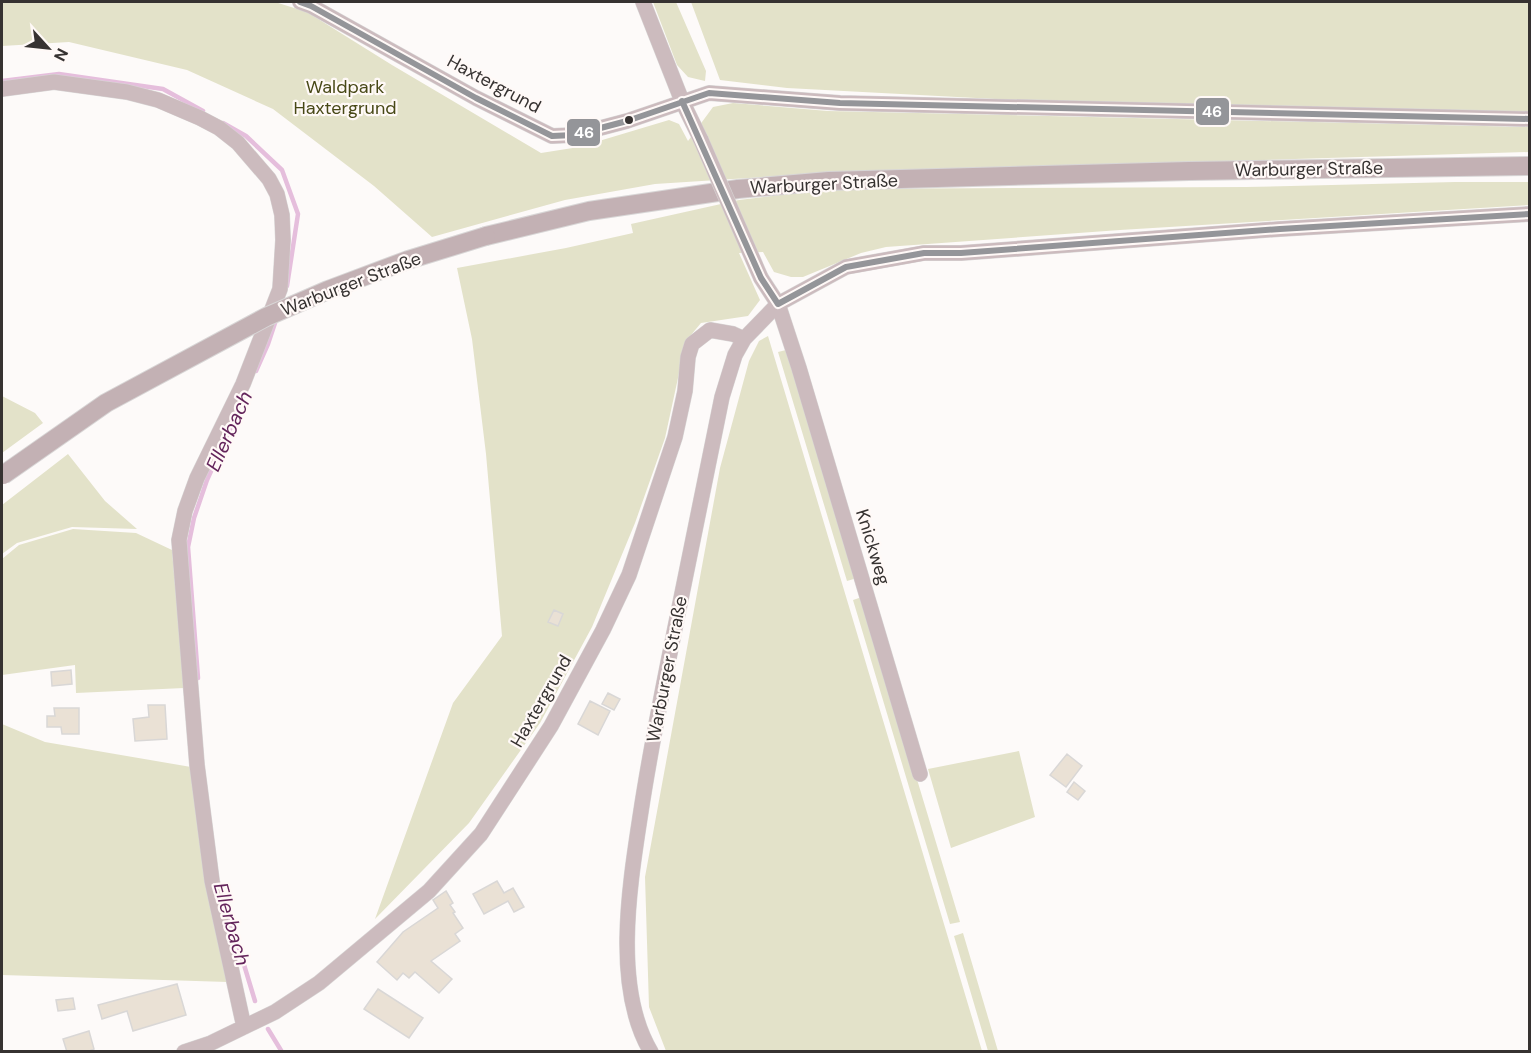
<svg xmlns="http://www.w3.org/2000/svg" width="1531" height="1053" viewBox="0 0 1531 1053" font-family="'DM Sans',sans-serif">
<rect width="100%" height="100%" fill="#fdfaf9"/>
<path fill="#e3e2c9" d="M 2,2 L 275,2 L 307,12 L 392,65 L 541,153 L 579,147 L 669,120 L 679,124 L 688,141 L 713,107 L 733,103 L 828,111 L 1529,127 L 1529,152 L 826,173 L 655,184 L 565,200 L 432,237 L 374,186 L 273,109 L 187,70 L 69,42 L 2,46 Z
M 653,2 L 676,2 L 706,71 L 705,81 L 688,77 L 677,65 Z
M 691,2 L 1529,2 L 1529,114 L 1014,100 L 787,88 L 720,80 Z
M 1455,182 L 1529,182 L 1529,205 L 1120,230 L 886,247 L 861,253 L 803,277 L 791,277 L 774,272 L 763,252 L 739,253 L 760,300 L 748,316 L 701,323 L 686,341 L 665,438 L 635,523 L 592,627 L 540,723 L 469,823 L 375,919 L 453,703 L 502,636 L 486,454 L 472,339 L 457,268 L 566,248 L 633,233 L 631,224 L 739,200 L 829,189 L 1246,187 Z
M 768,336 L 982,1051 L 666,1051 L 649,1007 L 645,877 L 720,468 L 749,361 L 759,341 Z
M 786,350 L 857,578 L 847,581 L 778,352 Z
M 2,396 L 35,413 L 43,423 L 2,453 Z
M 68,454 L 105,501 L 137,529 L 72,527 L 17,543 L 2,554 L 2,505 Z
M 73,529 L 136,533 L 172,550 L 184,688 L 76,693 L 75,665 L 2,675 L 2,559 L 19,545 Z
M 862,597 L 960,922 L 950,924 L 853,600 Z
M 2,724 L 45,742 L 191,767 L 228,982 L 2,975 Z
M 1019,751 L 1035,817 L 951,848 L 928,769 Z
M 963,933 L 998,1051 L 988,1051 L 954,936 Z"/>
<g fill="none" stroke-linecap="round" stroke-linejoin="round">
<path stroke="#e5bedc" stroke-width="4.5" d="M 2,81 L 59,74 L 163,89 L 203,111
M 223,123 L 246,136 L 282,170 L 298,214 L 287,286
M 256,371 L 268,344 L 276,320
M 198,678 L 188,547 L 194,518 L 207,480 L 237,414
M 221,889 L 255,1001
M 268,1029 L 282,1052"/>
</g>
<path fill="#eae1d5" stroke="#d9d7d6" stroke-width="1.5" d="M 554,610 L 563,614 L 558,626 L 548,622 Z
M 71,670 L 72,684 L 52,686 L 51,672 Z
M 608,693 L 620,699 L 614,710 L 602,704 Z
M 590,701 L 610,711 L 598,735 L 578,724 Z
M 148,705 L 165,705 L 167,739 L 135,741 L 133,719 L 149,717 Z
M 54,708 L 79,708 L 79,734 L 62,734 L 61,727 L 47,727 L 47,716 L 55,716 Z
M 1067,754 L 1082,766 L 1066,787 L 1050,775 Z
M 1074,782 L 1085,791 L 1078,800 L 1067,792 Z
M 497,881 L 504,893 L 513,888 L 524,907 L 514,912 L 508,901 L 484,914 L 473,894 Z
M 446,891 L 453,903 L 450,905 L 455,912 L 453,913 L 463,928 L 455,934 L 460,941 L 431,961 L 452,979 L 439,993 L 415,972 L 409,978 L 403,973 L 397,980 L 377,962 L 403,932 L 438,908 L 433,900 Z
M 177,984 L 186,1015 L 133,1031 L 127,1011 L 102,1019 L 98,1005 Z
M 378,989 L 423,1018 L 409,1038 L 364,1009 Z
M 73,998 L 75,1009 L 58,1011 L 56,1000 Z
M 89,1031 L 94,1049 L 87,1052 L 67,1052 L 63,1039 Z"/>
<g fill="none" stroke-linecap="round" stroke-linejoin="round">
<defs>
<path id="minor" d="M 300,2 L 311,6 L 476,98 L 552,136 L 574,135 L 627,121 L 709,93 L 840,103 L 1530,119
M 643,2 L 682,101 L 701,140
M 2,89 L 54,82 L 127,92 L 158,100 L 200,118 L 219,128 L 238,143 L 269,179 L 277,194 L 282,215 L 283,240 L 280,289 L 243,384 L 197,478 L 185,511 L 179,540 L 197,765 L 212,881 L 244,1027
M 761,278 L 778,304 L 799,368 L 920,774
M 184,1052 L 211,1043 L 275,1012 L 319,983 L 429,891 L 481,834 L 551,726 L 603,630 L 629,575 L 675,437 L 685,391 L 688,357 L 692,344 L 710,330 L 733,334 L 744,339
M 651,1052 C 612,987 630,883 641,811 C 650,752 662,692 674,633 C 690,555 706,476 722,397 L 735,355 L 744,339 L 778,304 L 846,267 L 924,253 L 961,253 L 1280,229 L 1530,214"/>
<path id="major" d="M 486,236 L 589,211 L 738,189 L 829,181 L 1189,171 L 1530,166"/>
</defs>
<use href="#minor" stroke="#d8d6d6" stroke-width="16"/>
<use href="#major" stroke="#d8d6d6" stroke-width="20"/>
<use href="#minor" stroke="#ccbbbe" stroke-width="15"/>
<use href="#major" stroke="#c3b1b4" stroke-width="18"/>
<defs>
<path id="minor-bridge" d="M 701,140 L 761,278"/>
<path id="major-bridge" d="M 3,475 L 106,403 L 266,317 L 328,290 L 408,260 L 486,236"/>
</defs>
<use href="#minor-bridge" stroke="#d8d6d6" stroke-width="16" stroke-linecap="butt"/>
<use href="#major-bridge" stroke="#d8d6d6" stroke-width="20" stroke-linecap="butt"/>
<use href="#minor-bridge" stroke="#ccbbbe" stroke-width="15"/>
<use href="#major-bridge" stroke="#c3b1b4" stroke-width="18"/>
<defs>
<path id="bus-1" d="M 300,2 L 311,6 L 476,98 L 552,136 L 574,135 L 627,121 L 709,93 L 840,103 L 1530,119
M 682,101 L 761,278 L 778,304 L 846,267 L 924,253 L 961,253 L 1280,229 L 1530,214"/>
</defs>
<use href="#bus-1" stroke="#fff9f7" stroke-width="10"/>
<use href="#bus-1" stroke="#949599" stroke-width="6"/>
</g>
<circle fill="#363231" stroke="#fff9f7" stroke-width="2" cx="629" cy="120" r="5"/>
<g text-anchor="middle" stroke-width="4.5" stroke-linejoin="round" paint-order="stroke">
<g font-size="18" fill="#363231" stroke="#fff9f7">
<text transform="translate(494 84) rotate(28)" y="6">Haxtergrund</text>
<text transform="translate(1309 169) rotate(-1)" y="6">Warburger Straße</text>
<text transform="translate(824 184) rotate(-3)" y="6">Warburger Straße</text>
<text transform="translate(351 284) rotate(-21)" y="6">Warburger Straße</text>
<text transform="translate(873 547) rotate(73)" y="6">Knickweg</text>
<text transform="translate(667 669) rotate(-79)" y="6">Warburger Straße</text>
<text transform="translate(541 701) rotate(-60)" y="6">Haxtergrund</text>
</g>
<g font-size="18" fill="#474816" stroke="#fff9f7">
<text x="345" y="93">Waldpark<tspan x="345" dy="21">Haxtergrund</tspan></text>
</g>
<g font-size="20" font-style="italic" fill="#63245b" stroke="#fff9f7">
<text transform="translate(229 431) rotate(-66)" y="7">Ellerbach</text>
<text transform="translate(232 924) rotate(74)" y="7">Ellerbach</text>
</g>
</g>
<g stroke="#fff9f7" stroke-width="2">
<rect x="1195" y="97" width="35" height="29" rx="6" fill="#949599"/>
<rect x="566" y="118" width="35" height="29" rx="6" fill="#949599"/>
</g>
<g font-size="16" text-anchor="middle" font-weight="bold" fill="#fff">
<text x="1212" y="117">46</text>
<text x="584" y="138">46</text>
</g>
<rect width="1531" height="1053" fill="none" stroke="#363231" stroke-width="6"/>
<g transform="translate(48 48) rotate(117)" stroke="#fff9f7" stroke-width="4.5" paint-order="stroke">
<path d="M0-4.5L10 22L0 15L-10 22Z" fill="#363231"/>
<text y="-9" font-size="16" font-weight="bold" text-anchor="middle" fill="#363231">N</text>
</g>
</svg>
